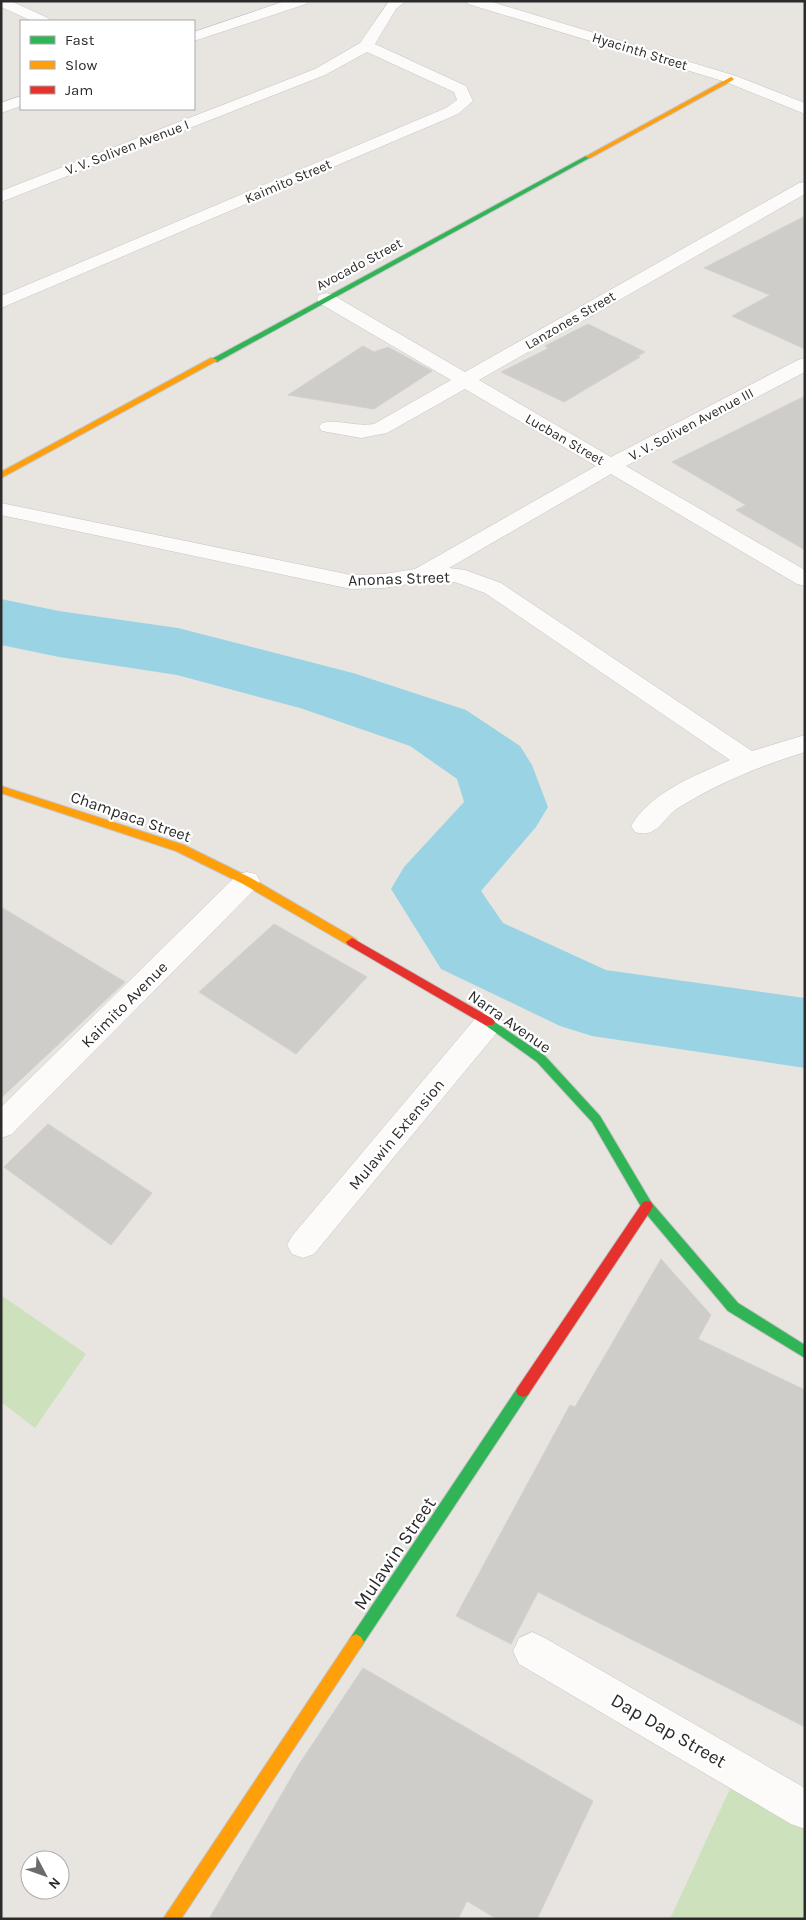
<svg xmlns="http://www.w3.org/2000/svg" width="806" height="1920" viewBox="0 0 806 1920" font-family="Karla,sans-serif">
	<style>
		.green { fill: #cce1bc }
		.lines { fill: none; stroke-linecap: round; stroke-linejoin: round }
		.river { fill: #9ad4e4; fill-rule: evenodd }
		.building { fill: #cfcdca; stroke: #d3d1cd }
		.street-casing { stroke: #c4c4c3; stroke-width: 1 }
		.fast-casing { stroke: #c4c4c3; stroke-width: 2 }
		.slow-casing { stroke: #c4c4c3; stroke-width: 2 }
		.jam-casing { stroke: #c4c4c3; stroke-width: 2 }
		.street { fill: #fcfbfa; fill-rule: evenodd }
		.fast { fill: #30b455; fill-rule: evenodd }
		.slow { fill: #ff9f0a; fill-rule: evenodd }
		.jam { fill: #e5322d; fill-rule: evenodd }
		.labels { text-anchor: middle; stroke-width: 4.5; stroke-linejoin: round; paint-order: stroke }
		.far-street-label { font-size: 14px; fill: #2b2b2b; stroke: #fff }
		.street-label { font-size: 16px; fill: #2b2b2b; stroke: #fff }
		.near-street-label { font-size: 19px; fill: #2b2b2b; stroke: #fff }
	</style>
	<rect width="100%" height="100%" fill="#e8e5e1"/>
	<path class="green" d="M1 1295 86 1354 35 1428 1 1402Z
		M734 1780 805 1823V1919H670Z"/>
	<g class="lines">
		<path class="river" d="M1 599 59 611 178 628 353 673 466 710 520 746 532 765 548 807 536 827 481 891 503 923 606 970 805 998V1068L592 1036 560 1026 441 969 391 889 404 867 464 802 457 779 410 746 300 708 177 675 59 657 1 645Z"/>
	</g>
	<path class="building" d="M805 216V349L732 316 770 295 704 268Z
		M588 324 645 352 637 356 640 357 564 402 501 372 549 348 545 346Z
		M363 346 374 352 388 347 432 371 374 409 288 395Z
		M805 396V550L736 510 746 505 672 462Z
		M1 907 125 982 1 1098Z
		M274 924 367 977 296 1054 199 992Z
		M48 1124 152 1193 111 1245 4 1167Z
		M661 1259 711 1315 698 1339 805 1390V1727L538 1592 511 1644 456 1616 570 1405 575 1407Z
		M363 1668 593 1801 537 1919H497L467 1901 458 1919H209L298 1766Z"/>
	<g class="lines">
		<g class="street-casing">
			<path id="street" d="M1 1H11L48 18 50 21H32L1 7Z
				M285 1H308L306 4 194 41V32Z
				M389 1H406L396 9 375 44 466 86 473 101 458 114 1 308V296L446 108 457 100 454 92 367 52 325 75 1 202V191L315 69 360 43Z
				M466 1H489L736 76 805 103V114L726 82 468 4Z
				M21 96V106L1 113V103Z
				M805 182V194L479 380 611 457 798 360 805 358V372L626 466 805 570V586L797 584 611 474 449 568 465 570 501 583 752 751 805 735V752C760 766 718 783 678 808 662 819 657 839 635 832L631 826C652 791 695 776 730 760L485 593 455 582H422L384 588 351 589 1 515V503L351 575 384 574 415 569 596 466 465 389 387 433 361 438 322 431 319 427 322 423C338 419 356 427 374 424L451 380 319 303 317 299 319 295 326 293 333 295 465 372 799 183Z
				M247 872 256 874 260 881 256 888 12 1134 1 1138V1107L238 874Z
				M489 1011 499 1014 503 1022 499 1030 314 1254 303 1258 292 1254 287 1245 292 1236 479 1014Z
				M532 1632 545 1638 805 1788V1829L791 1824 519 1664 513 1651 519 1638Z"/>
		</g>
		<g class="fast-casing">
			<path id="fast" d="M586 156 591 157 217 362 210 360Z
				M489 1018 545 1056 600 1116 651 1202 738 1303 805 1345V1358L728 1311 643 1210 592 1122 537 1062 485 1025 483 1022 485 1019Z
				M523 1385 528 1387 530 1391 528 1395 361 1647 356 1650 351 1647 348 1642 351 1637 518 1387Z"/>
		</g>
		<g class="slow-casing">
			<path id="slow" d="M731 77 734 79 733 80 590 158 585 157Z
				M211 358 218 360 1 478V472Z
				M1 786 184 845 251 878 356 939 358 942 356 945H348L243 884 176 851 1 793Z
				M356 1634 361 1637 364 1642 361 1647 181 1919H163L351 1637Z"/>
		</g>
		<g class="jam-casing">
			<path id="jam" d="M352 938 493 1019 495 1022 493 1025H485L348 945 346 942Z
				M647 1201 651 1202 653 1206 651 1210 528 1395 523 1397 518 1395 516 1391 518 1387 643 1202Z"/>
		</g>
		<use href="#street" class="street"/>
		<use href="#fast" class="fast"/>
		<use href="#slow" class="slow"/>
		<use href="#jam" class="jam"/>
	</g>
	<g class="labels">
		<g class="far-street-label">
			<text transform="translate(640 51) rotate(17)" y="5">Hyacinth Street</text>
			<text transform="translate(127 147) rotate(-21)" y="5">V. V. Soliven Avenue I</text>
			<text transform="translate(288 181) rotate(-23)" y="5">Kaimito Street</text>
			<text transform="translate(359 264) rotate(-28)" y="5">Avocado Street</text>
			<text transform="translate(570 320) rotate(-30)" y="5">Lanzones Street</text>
			<text transform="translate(691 424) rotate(-28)" y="5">V. V. Soliven Avenue III</text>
			<text transform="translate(565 439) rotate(30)" y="5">Lucban Street</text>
		</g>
		<g class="street-label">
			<text transform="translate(399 578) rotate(-2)" y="6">Anonas Street</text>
			<text transform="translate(131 816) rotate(19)" y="6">Champaca Street</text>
			<text transform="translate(124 1004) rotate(-45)" y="6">Kaimito Avenue</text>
			<text transform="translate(510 1021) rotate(35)" y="6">Narra Avenue</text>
			<text transform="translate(396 1134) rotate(-50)" y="6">Mulawin Extension</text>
		</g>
		<g class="near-street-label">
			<text transform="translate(394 1553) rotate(-56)" y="7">Mulawin Street</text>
			<text transform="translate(669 1730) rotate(30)" y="7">Dap Dap Street</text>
		</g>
	</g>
	<rect width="806" height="1920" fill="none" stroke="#2b2b2b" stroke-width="5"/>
	<rect x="20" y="20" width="175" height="90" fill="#ffffff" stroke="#aaaaaa"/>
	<rect x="30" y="36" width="25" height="8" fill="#30b455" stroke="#aaaaaa"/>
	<text x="65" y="45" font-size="15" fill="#2b2b2b">Fast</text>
	<rect x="30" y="61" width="25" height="8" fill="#ff9f0a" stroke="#aaaaaa"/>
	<text x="65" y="70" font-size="15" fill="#2b2b2b">Slow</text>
	<rect x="30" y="86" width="25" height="8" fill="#e5322d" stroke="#aaaaaa"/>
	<text x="65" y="95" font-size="15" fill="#2b2b2b">Jam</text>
	<g transform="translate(45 1875) rotate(131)"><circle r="24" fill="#ffffff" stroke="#aaaaaa"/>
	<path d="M0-4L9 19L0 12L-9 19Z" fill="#6d6c6b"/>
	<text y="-8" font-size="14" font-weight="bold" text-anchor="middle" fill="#2b2b2b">N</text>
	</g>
</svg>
